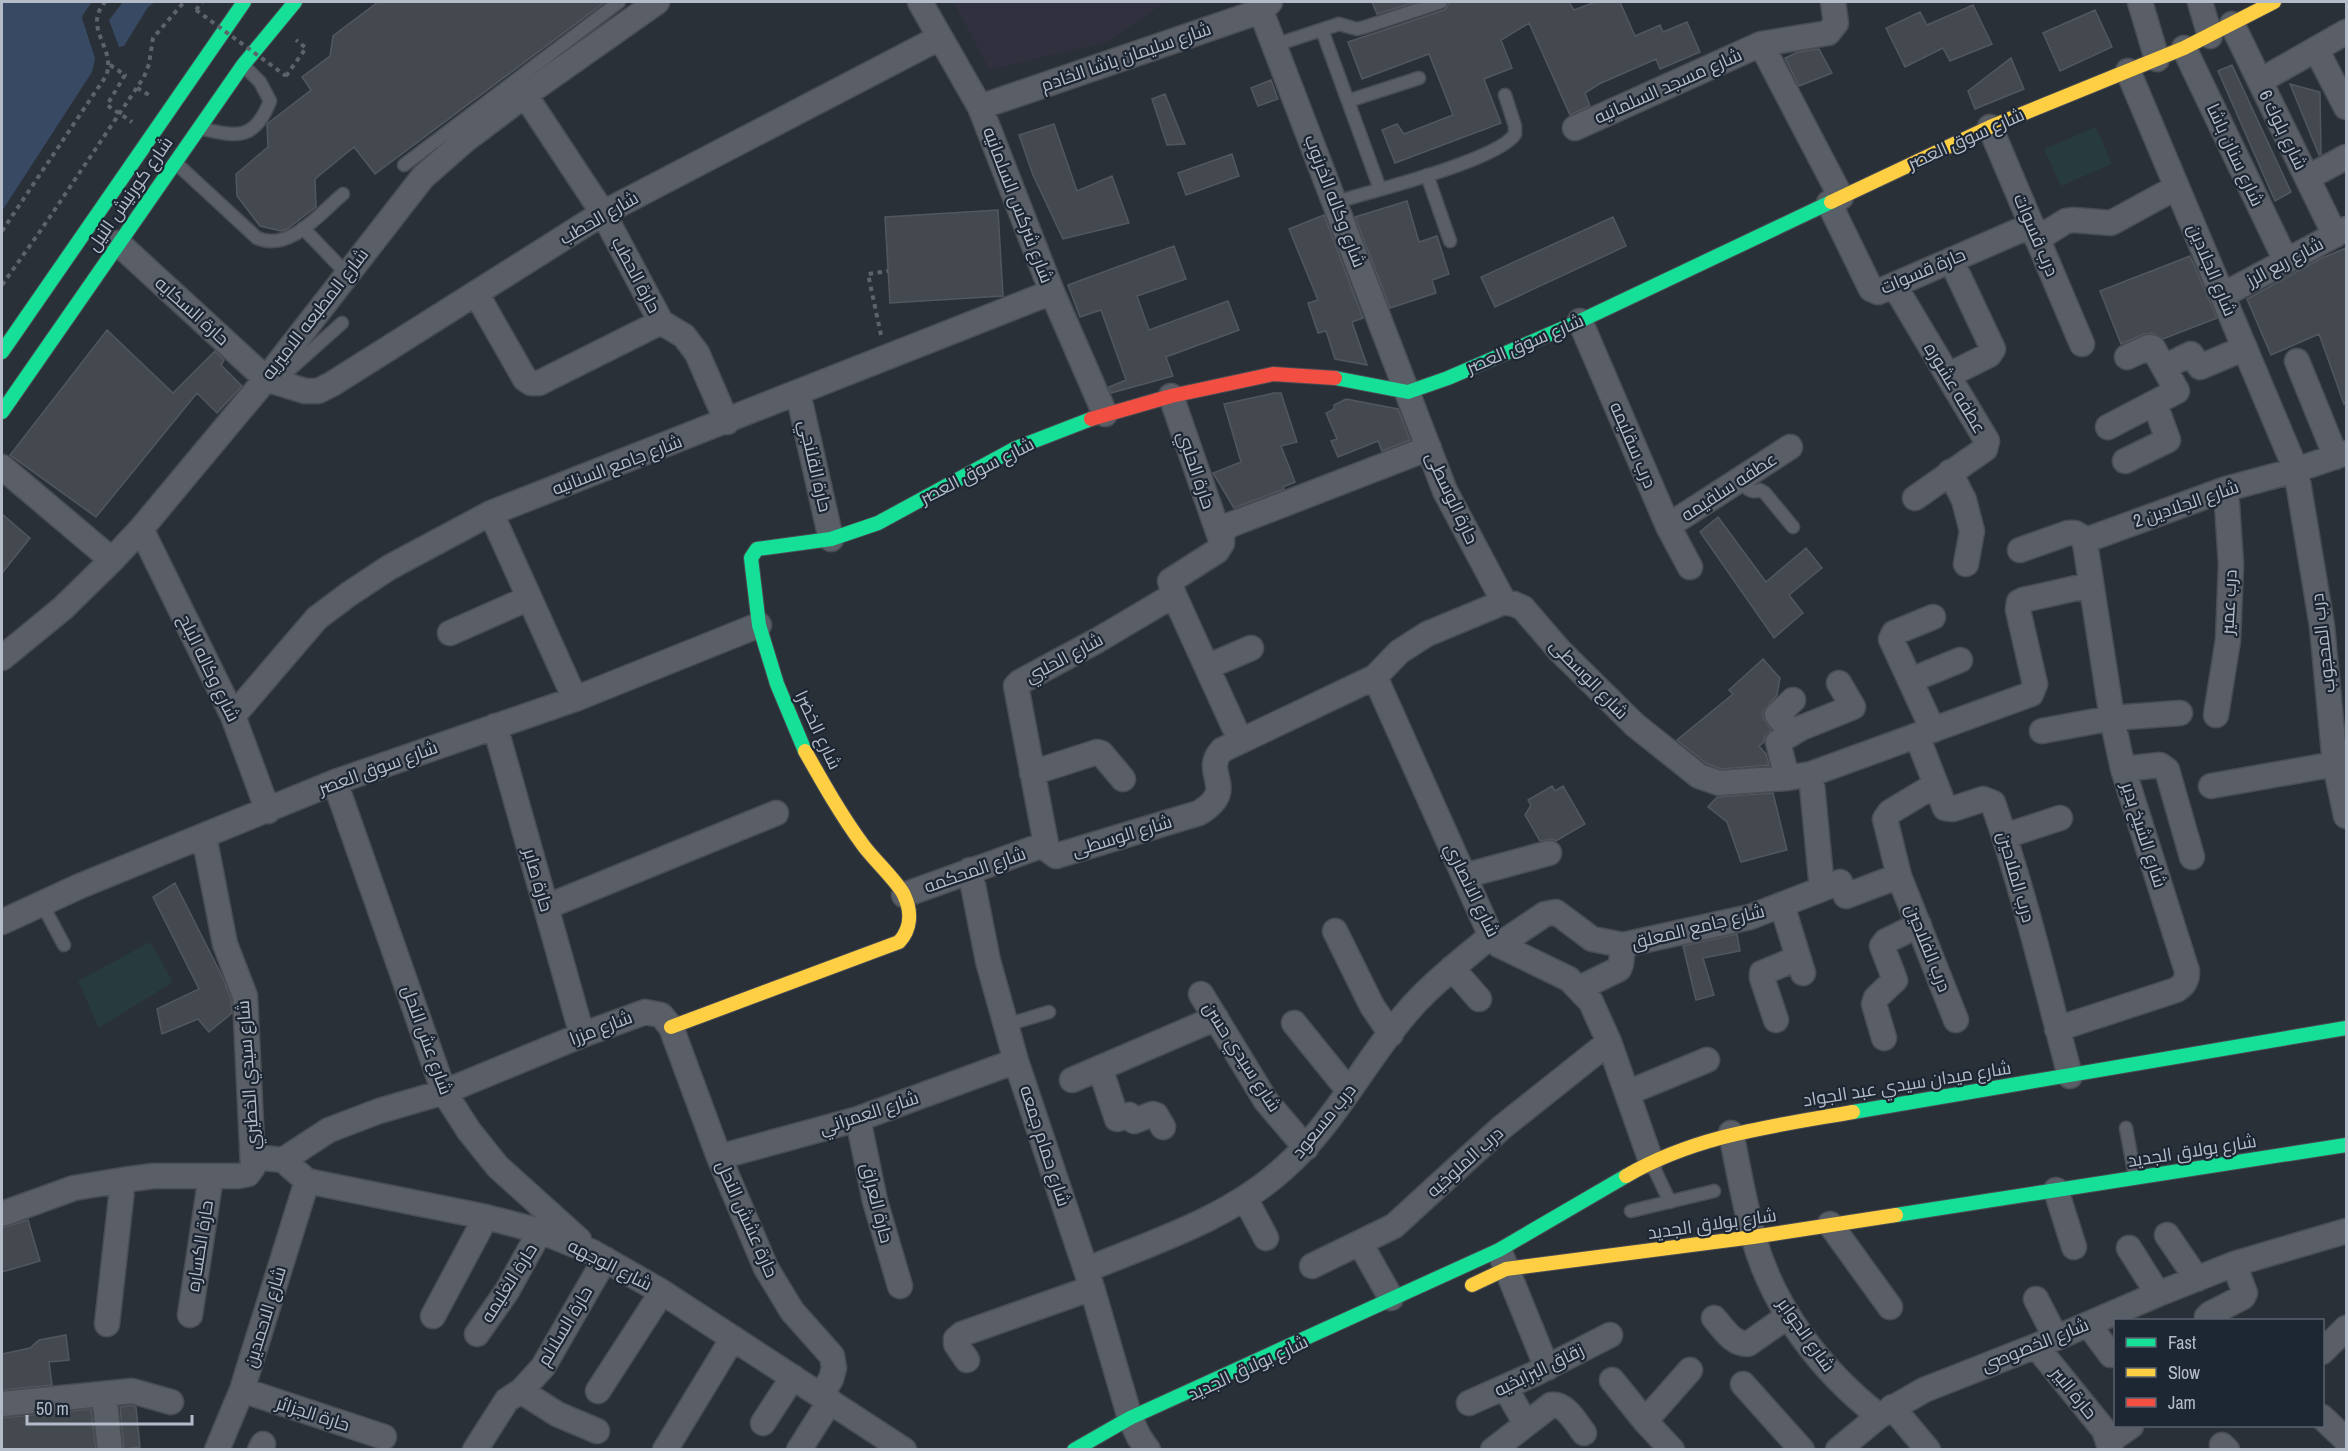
<svg xmlns="http://www.w3.org/2000/svg" width="2348" height="1451" viewBox="0 0 2348 1451" font-family="'Archivo Narrow',Cairo,sans-serif">
	<style>
		.medical { fill: #31303e }
		.green { fill: #273a3e }
		.water { fill: #384963 }
		.building { fill: #444950; stroke: #52575f; stroke-width: 1.5 }
		.lines { fill: none; stroke-linecap: round; stroke-linejoin: round }
		.lane-casing { stroke: #484c53; stroke-width: 15 }
		.street-casing { stroke: #484c53; stroke-width: 27 }
		.fast-casing { stroke: #484c53; stroke-width: 16 }
		.slow-casing { stroke: #484c53; stroke-width: 16 }
		.jam-casing { stroke: #484c53; stroke-width: 16 }
		.path { stroke: #5d636a; stroke-width: 4; stroke-dasharray: 4.5 4.5; stroke-linecap: butt }
		.lane { stroke: #5a5e66; stroke-width: 12 }
		.street { stroke: #5a5e66; stroke-width: 24 }
		.fast { stroke: #16e098; stroke-width: 14 }
		.slow { stroke: #ffcf43; stroke-width: 14 }
		.jam { stroke: #f24e42; stroke-width: 14 }
		.path-bridge { stroke: #5d636a; stroke-width: 4; stroke-dasharray: 4.5 4.5; stroke-linecap: butt }
		.labels { text-anchor: middle; stroke-width: 4.5; stroke-linejoin: round; paint-order: stroke }
		.street-label { font-size: 18px; fill: #b4bcc9; stroke: #1d2633 }
	</style>
	<rect width="100%" height="100%" fill="#2a3038"/>
	<path class="medical" d="M953 2H952H1166L1107 42 990 70Z"/>
	<path class="green" d="M2096 127 2112 164 2061 186 2044 149Z
		M150 942 173 982 99 1028 78 981Z"/>
	<path class="water" d="M2 2H92L84 13 82 18 95 58 92 72 2 211Z
		M123 2H155L148 7 124 46 119 47 109 20Z"/>
	<path class="building" d="M378 2H605L375 174 354 147 315 179 316 207 287 229 281 231 260 226 237 196 236 174 268 147 267 124 311 90 302 77 330 56 333 36Z
		M1372 2H1416L1377 14Z
		M1449 2H1569L1574 10 1595 2H1620L1635 36 1660 25 1663 32 1687 22 1700 52 1660 69 1656 59 1599 84 1585 93 1590 106 1570 115 1529 23 1501 40 1512 68 1484 79 1501 123 1395 163 1382 130 1397 124 1404 134 1453 115 1429 54 1362 79 1348 42 1444 10 1447 7Z
		M1973 5 1992 44 1950 61 1943 48 1905 67 1886 28 1920 12 1927 25Z
		M2095 10 2112 47 2060 71 2043 33Z
		M1819 49 1832 73 1799 86 1785 58 1798 52Z
		M2011 58 2024 89 1975 109 1968 91Z
		M2232 65 2291 192 2275 201 2218 71Z
		M1271 80 1278 99 1258 106 1251 88Z
		M2290 84 2320 92 2321 154 2319 155Z
		M1165 94 1185 144 1167 145 1152 99Z
		M1054 124 1077 191 1112 176 1129 223 1063 239 1033 175 1019 135Z
		M1232 154 1239 176 1186 195 1178 173Z
		M1407 201 1419 242 1437 236 1449 274 1432 280 1436 293 1390 308 1355 217Z
		M998 210 1003 296 890 303 885 217Z
		M1324 215 1363 318 1352 322 1367 365 1335 359 1326 331 1318 333 1308 303 1318 300 1289 229Z
		M1613 217 1626 246 1495 307 1481 277Z
		M1174 246 1186 279 1137 296 1149 330 1228 301 1239 330 1166 357 1173 376 1111 393 1109 387 1126 380 1101 310 1080 317 1068 285Z
		M2346 248V403L2344 404 2319 334 2271 355 2247 299 2320 259Z
		M2190 256 2217 318 2163 339 2152 333 2144 334 2121 344 2100 291Z
		M107 330 173 393 215 351 224 360 221 365 242 386 217 413 197 393 96 517 10 455Z
		M1274 393H1281L1297 442 1281 446 1295 482 1283 487 1284 489 1234 508 1213 473 1241 462 1224 404Z
		M1346 399 1398 409 1410 440 1382 451 1378 441 1338 457 1331 441 1337 439 1326 413 1334 409V405Z
		M2 514 30 538 2 573Z
		M1718 517 1766 582 1806 548 1822 568 1789 595 1803 613 1774 638 1700 532Z
		M1763 659 1780 678 1777 695 1763 711V718L1771 730 1765 736 1764 742 1759 746 1766 754 1769 765 1721 769 1706 763 1677 740 1733 694 1729 690Z
		M1552 786 1555 791 1563 786 1585 824 1556 841 1552 839 1540 841 1525 815 1531 805 1528 800Z
		M1773 793 1787 850 1741 862 1727 822 1708 807 1717 797Z
		M175 883 223 978 231 999 232 1013 209 1032 198 1019 162 1034 157 1009 199 989 153 897Z
		M1737 934 1740 951 1703 958 1714 995 1696 1000 1683 946Z
		M28 1220 40 1261 2 1272V1228Z
		M66 1335 69 1360 49 1362 52 1385 2 1390V1354L30 1348 39 1340Z
		M131 1405 136 1407 140 1447 124 1449 120 1407Z
		M91 1409 96 1449H2V1418Z"/>
	<g class="lines">
		<g class="lane-casing">
			<path id="lane" d="M1322 30 1380 189
				M1275 45 1339 24 1357 29 1365 27 1441 2
				M1348 101 1419 78
				M203 129C238 137 255 140 270 101L260 82 244 66
				M177 164 257 238C290 252 319 214 343 194
				M404 165 619 2
				M1427 175 1450 241
				M1335 202C1370 192 1499 160 1515 134V126L1505 95
				M303 228 347 274
				M276 382 342 323
				M1741 479C1746 487 1749 494 1760 490L1765 493 1793 527
				M42 904 64 945
				M1006 1025 1049 1012
				M2126 1128 2135 1177
				M1651 1162 1670 1202
				M1631 1211 1714 1191"/>
		</g>
		<g class="street-casing">
			<path id="street" d="M920 2 980 107 1052 292 1105 414
				M2140 2 2157 59
				M2200 2 2210 36
				M1261 11 1445 491 1504 602
				M2232 24 2335 235
				M1761 44 1841 197
				M2184 48 2286 261
				M2316 49 2346 107
				M2128 71 2296 470 2322 626 2335 764 2346 816
				M2260 81 2346 32
				M525 95 603 213 661 322 684 336 697 353 727 422
				M980 107 1261 11 1270 2
				M1990 127 2082 344
				M1575 128 1761 44 1828 33 1836 23 1833 2
				M2307 178 2346 157
				M1829 203 1871 289 1878 292 2032 225
				M2037 239 2066 221 2074 220 2111 223 2177 187
				M118 243 266 379 305 391H318L332 384 603 213 939 38
				M1894 285 1987 441 1985 449 1915 498
				M476 293 525 379 531 383H539L661 322
				M2223 295 2346 229
				M1580 321 1668 526 1690 567
				M2297 361 2336 457
				M2164 367 2191 354 2200 367 2245 348
				M1949 375 1989 355 1993 349 1951 260
				M798 393 831 539
				M1171 396 1222 543
				M2108 427 2177 391 2153 348 2149 347 2127 357
				M2125 461 2168 440 2155 404
				M2 467 112 560
				M1950 472 1964 500 1972 531 1966 564
				M491 513 575 699
				M1668 526 1790 447
				M141 529 233 716 268 811
				M2020 550 2068 533H2075L2087 540
				M1174 595 1098 640 1020 682 1016 686 1047 849 1056 856 1199 813C1240 788 1200 774 1222 750L1375 677 1399 652 1427 634 1504 602 1514 604 1523 608 1560 651 1635 725 1699 776 1719 783 1787 778 1811 774 2031 694 2035 684 2018 610 2019 602 2023 600 2090 585
				M1933 617 1894 633 1891 639 1933 730
				M450 633 529 598
				M2 658 63 608 112 560 141 529 266 379 423 177 464 141 525 95 657 2
				M1207 667 1251 648
				M1375 677 1491 936 1499 945 1569 979 1591 1002 1609 1042 1651 1161
				M1911 680 1960 660
				M2216 715 2228 640 2231 564 2226 489
				M233 716 317 618 349 594 390 567 491 513 1052 292
				M495 726 582 1035
				M2042 731 2112 718 2180 713
				M1792 733 1777 715 1793 700
				M1917 736 1945 808 1953 809 1983 799 1993 803C2024 892 2046 985 2070 1076
				M1240 740 1174 595 1170 581 1217 551 1222 543V532L1230 525 1429 448
				M2123 769 2160 765 2167 770 2192 857
				M1032 773 1097 752 1101 753 1123 779
				M1811 774 1822 889
				M1787 778 1778 742 1801 728 1853 707 1839 683
				M335 782 444 1092 469 1131 498 1167 579 1240
				M1935 785 1890 812 1885 819 1899 876 1956 1020
				M2211 786 2335 764
				M2005 836 2060 818
				M970 870 988 961 1016 1061 1092 1288 1130 1418 1139 1437 1148 1450
				M1464 876 1549 853
				M904 895 1046 844
				M1782 905 1803 973
				M546 907 776 813
				M2 922 80 886 335 782 575 699 759 625
				M1335 931 1372 1006 1391 1034
				M1499 945 1545 914 1556 912 1592 939 1623 945 1750 917 1840 882 1846 896 1899 876
				M1452 968 1479 999
				M1580 988 1619 969 1621 964 1623 945
				M1201 994 1266 1101 1306 1148
				M1776 1020 1762 978V973L1798 958
				M1294 1023 1349 1091
				M2057 1029 2176 990C2184 985 2187 981 2187 971L2123 769 2112 718 2085 543 2092 538 2226 489 2296 470 2346 453
				M1884 1038 1874 1004 1876 998 1895 980 1882 946 1886 941 1919 925
				M1100 1068 1117 1119 1129 1115 1134 1121 1153 1114 1156 1115 1163 1127
				M1072 1080 1216 1018
				M1627 1093 1707 1060
				M858 1119 875 1201 900 1286
				M1731 1133C1738 1167 1744 1202 1753 1235 1772 1307 1821 1371 1879 1416
				M254 1157 283 1160 329 1130 379 1111 444 1092 582 1035 645 1012 661 1015 671 1027 719 1157 766 1268 792 1311 832 1356 834 1368 831 1379 821 1395
				M719 1157 858 1119 1016 1061
				M283 1160 307 1181 486 1217 540 1231 592 1252 662 1292 904 1450
				M2056 1190 2074 1247
				M1245 1198 1266 1238
				M2 1214 74 1188 123 1180 153 1176H238L248 1174 253 1167 245 996 225 944 204 836
				M1830 1224 1890 1307
				M2167 1235 2197 1279
				M1360 1243 1391 1298
				M2129 1248 2158 1294
				M1501 1255 1547 1368
				M1312 1266 1394 1226 1501 1128 1609 1042
				M1086 1270C1153 1242 1228 1219 1283 1169 1338 1121 1369 1051 1419 999 1441 976 1467 956 1491 936
				M2036 1299 2056 1338
				M190 1315 211 1176
				M433 1316 486 1217
				M1714 1318C1724 1329 1732 1344 1748 1344L1788 1316
				M2208 1320 2207 1317 2210 1314 2243 1297 2245 1293 2234 1264
				M107 1324 123 1180
				M2088 1324 2111 1355
				M477 1334 507 1291 540 1231
				M2036 1346 2104 1430 2111 1450
				M2322 1352 2346 1328
				M967 1360 956 1344V1339L962 1334 1092 1288
				M1612 1380 1645 1421 1672 1450
				M1743 1384 1802 1450
				M1505 1387 1526 1424
				M242 1390 384 1437
				M521 1391 557 1414 597 1431
				M598 1391 662 1292
				M104 1395 110 1450
				M1469 1403 1534 1374 1610 1335
				M2 1404 132 1391 171 1402
				M1892 1407 1928 1450
				M2322 1417 2346 1440
				M1645 1421 1690 1370
				M763 1423 793 1377
				M2108 1442 2131 1426
				M2222 1445 2227 1450
				M217 1450 242 1390 307 1181
				M260 1450 263 1444
				M475 1450 507 1400 521 1391 543 1367 605 1259
				M665 1450 733 1338
				M799 1450 830 1401
				M1493 1450 1551 1405C1566 1403 1576 1423 1584 1433
				M1838 1450 1879 1416 1924 1390 2056 1338 2158 1294 2234 1264 2346 1231"/>
		</g>
		<g class="fast-casing">
			<path id="fast" d="M2 352 244 2
				M1335 378 1408 392 1448 378 1580 321 1831 202
				M2 412 243 65 295 2
				M805 751 777 684 759 625 751 558 757 549 831 539 878 523 1016 448 1091 419
				M1853 1112 2346 1028
				M1896 1215 2346 1145
				M1074 1450 1130 1418 1499 1250 1626 1176"/>
		</g>
		<g class="slow-casing">
			<path id="slow" d="M1831 202 1990 127 2184 48 2274 2
				M671 1027 899 942C911 929 912 912 904 895 898 882 873 859 863 845 841 815 823 783 805 751
				M1626 1176C1696 1135 1774 1126 1853 1112
				M1472 1285 1506 1269 1753 1237 1896 1215"/>
		</g>
		<g class="jam-casing">
			<path id="jam" d="M1091 419 1171 396 1273 374 1335 378"/>
		</g>
		<path class="path" d="M196 10 202 2
			M110 65 125 75 107 105 132 122
			M286 76 306 48 296 40
			M137 88 149 95
			M2 231 106 76C117 48 82 29 105 2
			M2 285 41 230 144 77 149 64 153 38 184 2
			M881 335 868 274 888 271"/>
		<use href="#lane" class="lane"/>
		<use href="#street" class="street"/>
		<use href="#fast" class="fast"/>
		<use href="#slow" class="slow"/>
		<use href="#jam" class="jam"/>
		<path class="path-bridge" d="M196 10 286 76"/>
	</g>
	<g class="labels">
		<g class="street-label">
			<text transform="translate(1126 57) rotate(-19)" y="6">شارع سليمان باشا الخادم</text>
			<text transform="translate(1668 86) rotate(-24)" y="6">شارع مسجد السلمانيه</text>
			<text transform="translate(2283 130) rotate(64)" y="6">شارع بلوك 6</text>
			<text transform="translate(1966 139) rotate(-24)" y="6">شارع سوق العصر</text>
			<text transform="translate(2235 155) rotate(65)" y="6">شارع سنان باشا</text>
			<text transform="translate(130 194) rotate(-55)" y="6">شارع كورنيش النيل</text>
			<text transform="translate(1335 201) rotate(69)" y="6">شارع وكاله الخرنوب</text>
			<text transform="translate(1018 205) rotate(69)" y="6">شارع شركس السلمانيه</text>
			<text transform="translate(599 218) rotate(-30)" y="6">شارع الحطب</text>
			<text transform="translate(2036 235) rotate(67)" y="6">درب قسوات</text>
			<text transform="translate(2285 262) rotate(-28)" y="6">شارع ربع الرز</text>
			<text transform="translate(2212 270) rotate(67)" y="6">شارع الجلادين</text>
			<text transform="translate(1923 271) rotate(-23)" y="6">حارة قسوات</text>
			<text transform="translate(636 275) rotate(62)" y="6">حارة الحطب</text>
			<text transform="translate(192 311) rotate(42)" y="6">حارة السكايه</text>
			<text transform="translate(315 314) rotate(-52)" y="6">شارع المطبعه الاميريه</text>
			<text transform="translate(1525 344) rotate(-23)" y="6">شارع سوق العصر</text>
			<text transform="translate(1955 388) rotate(59)" y="6">عطفه عشوره</text>
			<text transform="translate(1633 445) rotate(67)" y="6">درب سقليمه</text>
			<text transform="translate(617 465) rotate(-21)" y="6">شارع جامع السنانيه</text>
			<text transform="translate(815 466) rotate(77)" y="6">حارة القلنجي</text>
			<text transform="translate(1196 470) rotate(71)" y="6">حارة الحلبي</text>
			<text transform="translate(977 471) rotate(-27)" y="6">شارع سوق العصر</text>
			<text transform="translate(1729 487) rotate(-33)" y="6">عطفه سلقيمه</text>
			<text transform="translate(1452 498) rotate(65)" y="6">حارة الوسطى</text>
			<text transform="translate(2186 504) rotate(-19)" y="6">شارع الجلادين 2</text>
			<text transform="translate(2229 602) rotate(-87)" y="6">درب عمير</text>
			<text transform="translate(2323 643) rotate(-97)" y="6">درب المحجوب</text>
			<text transform="translate(1064 658) rotate(-28)" y="6">شارع الحلبي</text>
			<text transform="translate(209 668) rotate(64)" y="6">شارع وكاله البلح</text>
			<text transform="translate(1589 679) rotate(46)" y="6">شارع الوسطى</text>
			<text transform="translate(818 730) rotate(65)" y="6">شارع الخضرا</text>
			<text transform="translate(378 768) rotate(-20)" y="6">شارع سوق العصر</text>
			<text transform="translate(2144 835) rotate(72)" y="6">شارع الشيخ بدير</text>
			<text transform="translate(1122 836) rotate(-17)" y="6">شارع الوسطى</text>
			<text transform="translate(975 870) rotate(-19)" y="6">شارع المحكمه</text>
			<text transform="translate(2016 877) rotate(74)" y="6">درب الملاحين</text>
			<text transform="translate(538 880) rotate(74)" y="6">حارة صابر</text>
			<text transform="translate(1472 890) rotate(64)" y="6">شارع الانصاري</text>
			<text transform="translate(1698 927) rotate(-14)" y="6">شارع جامع المعلق</text>
			<text transform="translate(1928 948) rotate(68)" y="6">درب الفلاحين</text>
			<text transform="translate(601 1028) rotate(-21)" y="6">شارع مزرا</text>
			<text transform="translate(427 1040) rotate(70)" y="6">شارع عش النحل</text>
			<text transform="translate(1242 1057) rotate(57)" y="6">شارع سيدي حسن</text>
			<text transform="translate(248 1075) rotate(-94)" y="6">شارع سيدي الخطيري</text>
			<text transform="translate(1907 1084) rotate(-9)" y="6">شارع ميدان سيدي عبد الجواد</text>
			<text transform="translate(869 1113) rotate(-18)" y="6">شارع العمراني</text>
			<text transform="translate(1324 1121) rotate(-51)" y="6">درب مسعود</text>
			<text transform="translate(1045 1146) rotate(72)" y="6">شارع حمام جمعه</text>
			<text transform="translate(2192 1151) rotate(-9)" y="6">شارع بولاق الجديد</text>
			<text transform="translate(1465 1162) rotate(-42)" y="6">درب الملوخيه</text>
			<text transform="translate(877 1203) rotate(76)" y="6">حارة العراق</text>
			<text transform="translate(747 1219) rotate(66)" y="6">حارة عشش النحل</text>
			<text transform="translate(1712 1224) rotate(-8)" y="6">شارع بولاق الجديد</text>
			<text transform="translate(200 1246) rotate(-81)" y="6">حارة الكساره</text>
			<text transform="translate(610 1265) rotate(27)" y="6">شارع الوجهه</text>
			<text transform="translate(509 1283) rotate(-58)" y="6">حارة الغليمه</text>
			<text transform="translate(265 1317) rotate(-73)" y="6">شارع الاحمدين</text>
			<text transform="translate(565 1326) rotate(-59)" y="6">حارة السلالم</text>
			<text transform="translate(1806 1335) rotate(55)" y="6">شارع الجوابر</text>
			<text transform="translate(2035 1345) rotate(-22)" y="6">شارع الخصوصى</text>
			<text transform="translate(1248 1368) rotate(-25)" y="6">شارع بولاق الجديد</text>
			<text transform="translate(1539 1370) rotate(-26)" y="6">زقاق البرابخيه</text>
			<text transform="translate(2074 1393) rotate(51)" y="6">حارة البير</text>
			<text transform="translate(313 1414) rotate(18)" y="6">حارة الجزائر</text>
		</g>
	</g>
	<rect width="2348" height="1451" fill="none" stroke="#b4bcc9" stroke-width="6"/>
	<rect x="2114" y="1319" width="210" height="108" fill="#1d2633" stroke="#59626f" stroke-width="1.5"/>
	<rect x="2126" y="1338" width="30" height="9" fill="#16e098" stroke="#59626f" stroke-width="1.5"/>
	<text x="2168" y="1349" font-size="18" fill="#b4bcc9">Fast</text>
	<rect x="2126" y="1368" width="30" height="9" fill="#ffcf43" stroke="#59626f" stroke-width="1.5"/>
	<text x="2168" y="1379" font-size="18" fill="#b4bcc9">Slow</text>
	<rect x="2126" y="1398" width="30" height="9" fill="#f24e42" stroke="#59626f" stroke-width="1.5"/>
	<text x="2168" y="1409" font-size="18" fill="#b4bcc9">Jam</text>
	<path d="M27 1415v9h165v-9" fill="none" stroke="#b4bcc9" stroke-width="3"/>
	<text x="36" y="1415" font-size="18" fill="#b4bcc9" stroke="#1d2633" stroke-width="4.5" paint-order="stroke">50 m</text>
</svg>
